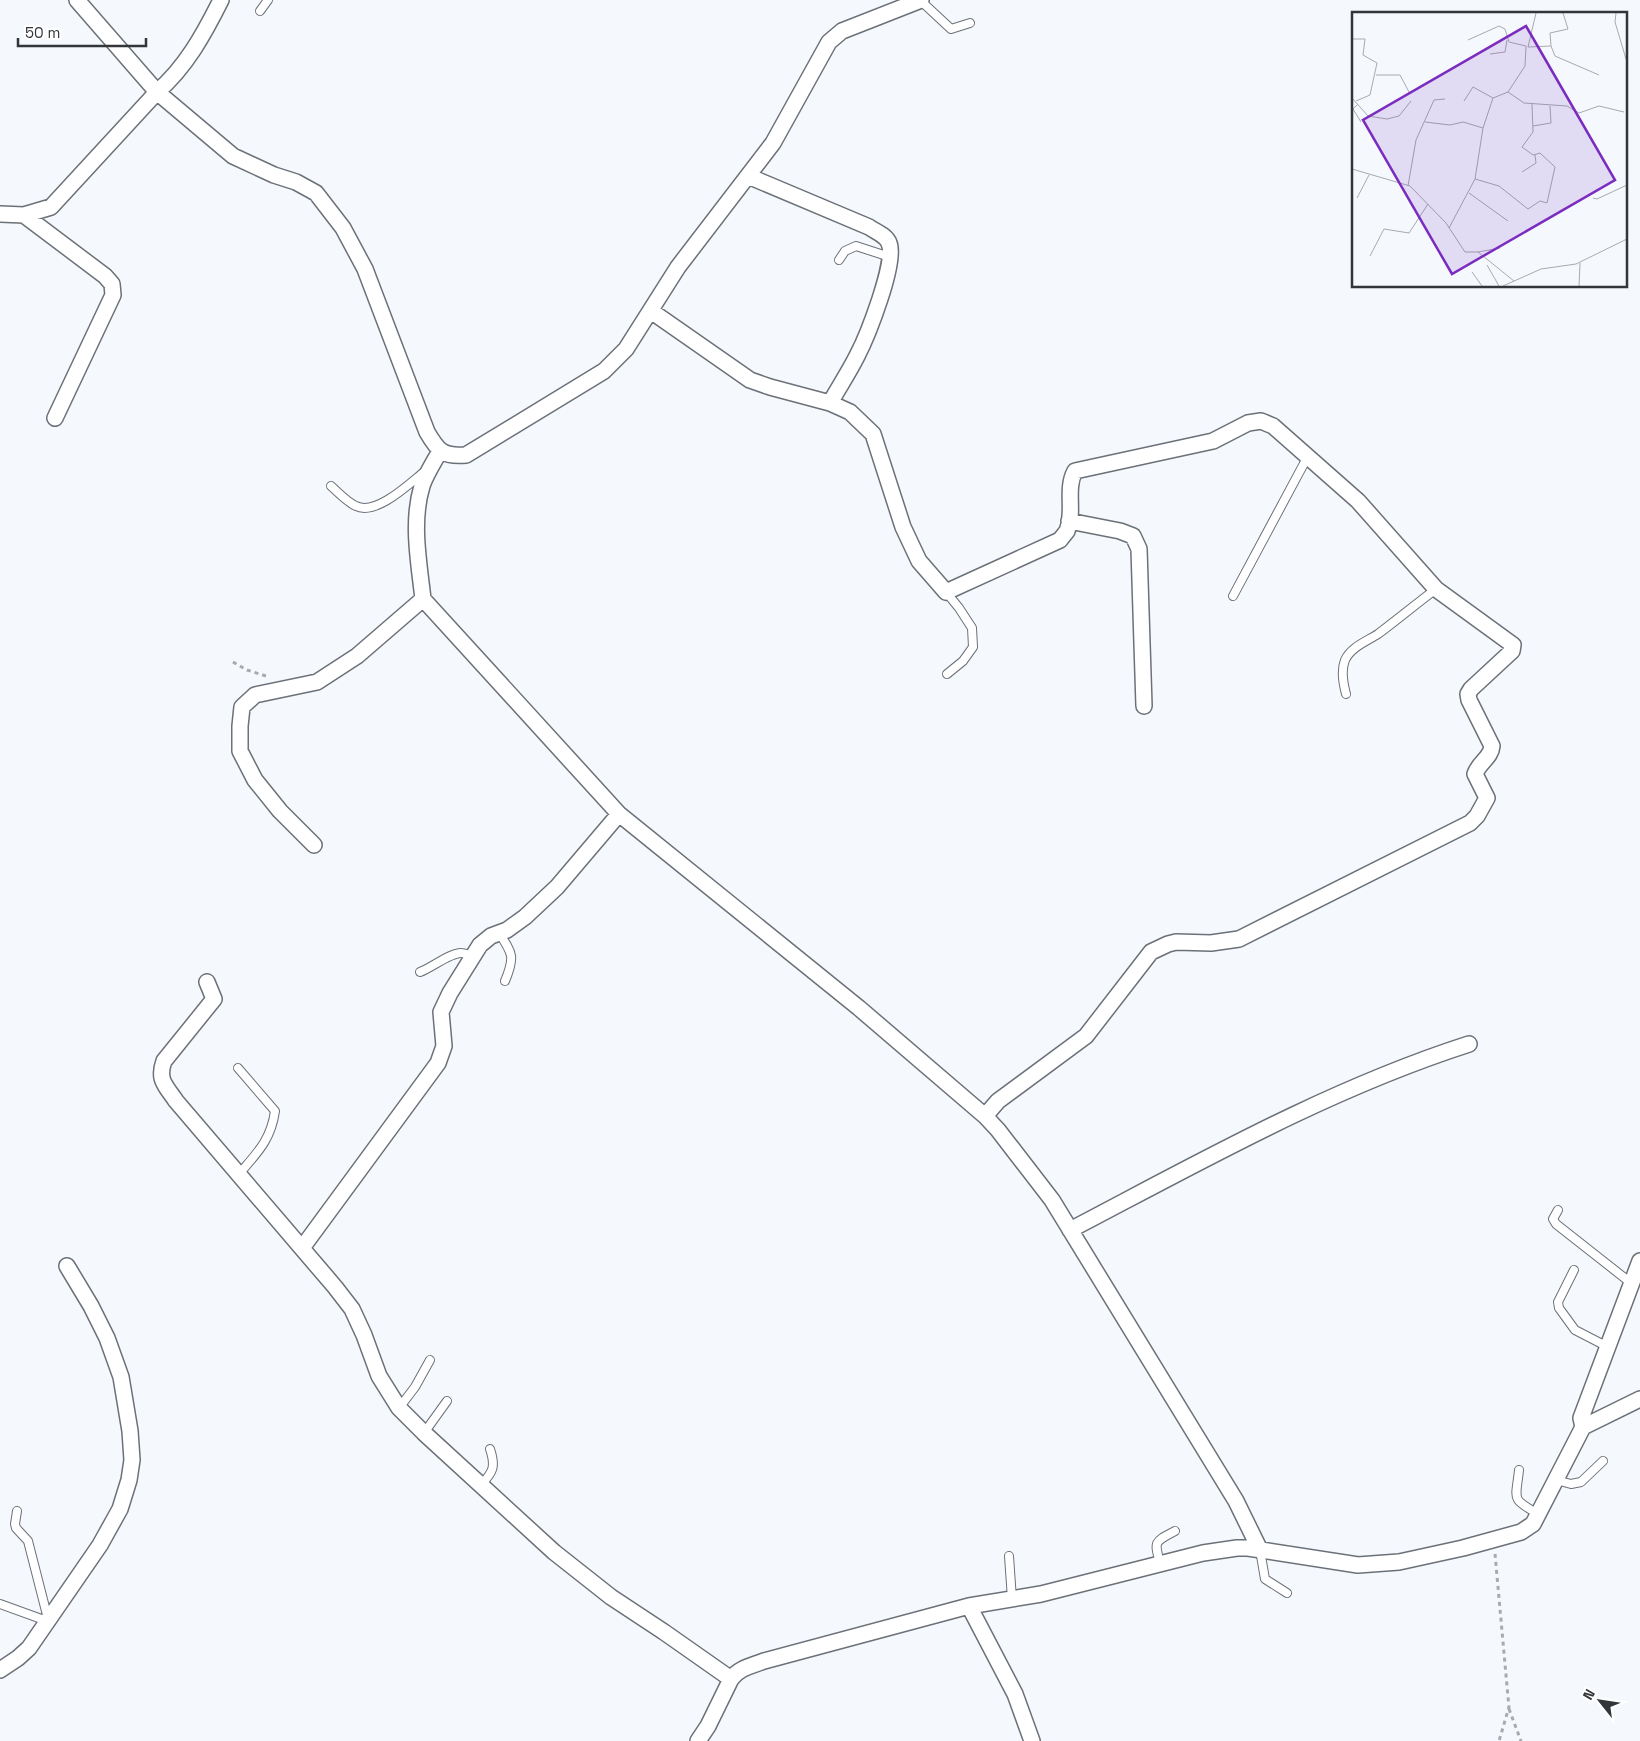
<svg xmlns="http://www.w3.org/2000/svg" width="1640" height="1741" viewBox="0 0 1640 1741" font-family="'Space Grotesk',sans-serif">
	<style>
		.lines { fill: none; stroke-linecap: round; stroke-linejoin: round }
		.service-casing { stroke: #6b7178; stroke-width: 10 }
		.minor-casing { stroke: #6b7178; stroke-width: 18 }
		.path { stroke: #a7aaaf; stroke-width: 3; stroke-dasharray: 4 4; stroke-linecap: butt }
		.service { stroke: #fff; stroke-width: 8 }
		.minor { stroke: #fff; stroke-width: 15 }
		.inset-road { fill: none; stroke: #a7abaf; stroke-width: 1 }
		.view { fill: #7b2cbf; fill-opacity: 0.15; stroke: #7b2cbf; stroke-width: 2.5 }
		.inset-edge { fill: none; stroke: #333639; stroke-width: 2.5 }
	</style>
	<rect width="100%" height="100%" fill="#f5f9fe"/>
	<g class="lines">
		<g class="service-casing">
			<path id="service" d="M921 1 951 29 970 23
				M260 11 268 0
				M839 260 845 251 856 246 890 257
				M331 486C339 493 347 502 356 506 376 516 409 484 424 472
				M946 592 959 608 972 628 973 647 963 661 947 674
				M1233 596 1308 456
				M1346 694C1343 683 1341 670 1345 660 1351 647 1367 641 1378 634 1398 619 1416 604 1436 589
				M499 933C513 954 515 957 505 981
				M420 972C431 968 450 953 461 953 464 953 469 955 473 956
				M238 1068 275 1111C271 1140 257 1153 239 1174
				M1558 1210 1553 1219 1556 1224 1631 1283
				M1574 1270 1558 1302 1559 1308 1575 1330 1608 1347
				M399 1408 415 1387 430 1360
				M424 1433 447 1401
				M1519 1470C1516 1500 1510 1498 1538 1514
				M1556 1480 1571 1484 1581 1482 1603 1461
				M481 1485C493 1472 496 1467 490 1449
				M17 1511 15 1524 16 1528 28 1541 48 1619
				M1260 1550 1265 1579 1287 1593
				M1009 1556 1012 1599
				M1160 1563C1154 1541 1154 1542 1175 1531
				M0 1604 47 1621"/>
		</g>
		<g class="minor-casing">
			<path id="minor" d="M77 0 157 92C186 67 204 34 221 0
				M748 176 869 227C876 232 886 235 889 243 897 262 867 337 857 356 849 372 839 387 830 403
				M0 214 24 215 51 207 157 92 233 156 274 175 296 182 316 193 343 228 365 269 427 432C438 451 443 457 466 455L604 371 626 349 678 267 773 143 829 42 842 31 921 0
				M24 215 105 276 112 284 113 295 55 418
				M651 311 750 380 770 387 830 403 850 412 873 434 903 527 919 561 946 592 1060 540C1062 537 1065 534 1067 531 1075 512 1065 489 1075 471L1213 441 1248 423 1261 421 1273 426 1358 501 1436 589 1513 645 1512 651 1471 689 1468 694 1469 700 1492 746C1491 758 1479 762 1475 774L1487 798 1477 816 1470 823 1239 939 1211 943 1176 942 1168 944 1151 952 1086 1036 998 1101 985 1116 998 1130 1052 1200 1236 1501 1260 1550
				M1069 521 1120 531 1133 536 1139 549 1144 706
				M423 599 619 814 859 1008 985 1116
				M314 845 280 811 255 780 240 751V726L242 707 255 695 317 682 357 656 423 599C419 563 411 522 422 486 426 474 434 462 440 451
				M207 982 214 999 164 1061C157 1080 166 1086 176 1101L335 1287 352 1309 364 1335 379 1376 399 1408 424 1433 554 1552 611 1597 664 1632 731 1679
				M1070 1230C1200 1162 1329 1089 1469 1044
				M302 1248 438 1063 444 1046 441 1012 450 993 480 945 491 936 507 930 525 917 557 887 619 814
				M1583 1427 1581 1418 1640 1261
				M969 1606 1015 1694 1032 1741
				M0 1670 18 1658 29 1648 69 1590 100 1545 120 1509 129 1480 132 1460 130 1431 121 1377 107 1338 91 1306 67 1266
				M698 1741 708 1726 731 1679C739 1668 751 1666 764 1661L969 1606 1041 1594 1203 1553 1237 1548H1248L1358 1565 1399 1562 1463 1548 1521 1532 1533 1524 1583 1427 1640 1399"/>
		</g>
		<path class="path" d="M233 662 247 670 266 676
			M1495 1554 1508 1697 1509 1707 1499 1741
			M1509 1709 1521 1741"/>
		<use href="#service" class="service"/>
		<use href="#minor" class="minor"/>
	</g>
	<g transform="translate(1352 12)">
		<rect width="275" height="275" fill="#f5f9fe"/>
		<path class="inset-road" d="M184 1 176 35 199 34 198 21 216 17 211 1M264 1 263 10 274 47M0 27H13L11 43 25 51 18 83 4 89M116 28 147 14 153 17 157 30 174 34 173 54 156 80 172 91 215 94 227 101 247 94 272 100M199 34 203 44 247 63M138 42 153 40 155 28M24 63H48L57 80M0 86 16 104 35 107 47 104 59 89M112 89 121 75 141 86 156 80M6 92 1 97 9 110M73 110 98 113 111 110 131 116M181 114 199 111 198 94M0 157 58 174 94 211 113 240H126L162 269M170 160 184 151 183 143M123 167 131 116 141 86M56 174 64 128 82 88 93 87M117 181 156 209M5 186 17 163M241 186 245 187 275 173M97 216 123 167 147 174 176 197 188 189 195 191 203 155 188 141 181 143 170 135 181 120 180 92M126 240 148 236M18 244 32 217 57 221 76 192M135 253 147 274M120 260 130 274M151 274 189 257 224 252 275 227M227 274 228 251"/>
		<path class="view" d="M174 14 263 168 100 262 11 108Z"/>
		<rect width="275" height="275" class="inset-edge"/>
	</g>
	<g transform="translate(1600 1701) rotate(300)" stroke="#ffffff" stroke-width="4" paint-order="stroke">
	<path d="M0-4L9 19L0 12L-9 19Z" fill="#333639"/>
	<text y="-8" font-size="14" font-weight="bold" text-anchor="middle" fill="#333639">N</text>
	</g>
	<path d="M18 38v8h128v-8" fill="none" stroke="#333639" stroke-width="2.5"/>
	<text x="25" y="38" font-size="15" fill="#333639" stroke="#ffffff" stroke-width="4" paint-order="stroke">50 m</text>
</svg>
